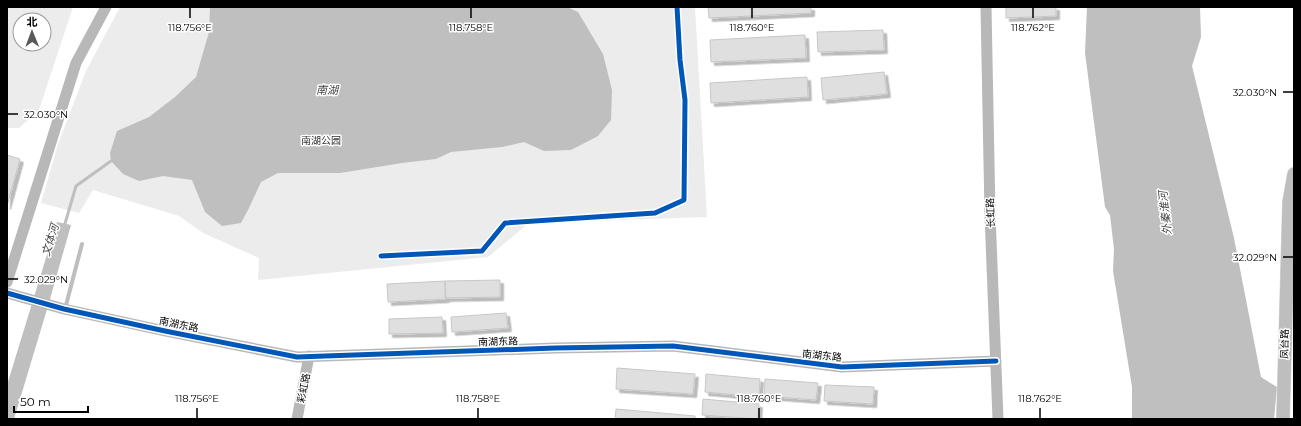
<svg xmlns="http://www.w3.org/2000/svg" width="1301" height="426" viewBox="0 0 1301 426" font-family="Montserrat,'Noto Sans SC',sans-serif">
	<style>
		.green { fill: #ececec; fill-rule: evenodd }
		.water { fill: #bfbfbf }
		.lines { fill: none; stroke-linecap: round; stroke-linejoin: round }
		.stream { stroke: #bfbfbf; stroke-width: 3 }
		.building { fill: #dfdfdf; stroke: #c7c7c7; filter: url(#shadow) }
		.primary-casing { stroke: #dbdbdb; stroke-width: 14 }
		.lane { stroke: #bebebe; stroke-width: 4 }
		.secondary { stroke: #b8b8b8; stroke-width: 11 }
		.primary { stroke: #bebebe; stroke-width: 13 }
		.cycleway-casing { stroke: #fff; stroke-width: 8 }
		.cycleway { stroke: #0057b8; stroke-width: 5 }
		.ticks { fill: none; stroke: #000; stroke-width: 1.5 }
		.labels { text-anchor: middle; stroke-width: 3; stroke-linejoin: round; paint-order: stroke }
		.park-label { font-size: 10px; fill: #333; stroke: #fff }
		.street-label { font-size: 10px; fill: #000; stroke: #fff }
		.water-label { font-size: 11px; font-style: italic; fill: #444; stroke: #fff }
		.ticks-label { font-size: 10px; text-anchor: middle; fill: #000; stroke: #fff; stroke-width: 3; stroke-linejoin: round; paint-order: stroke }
	</style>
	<defs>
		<filter id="shadow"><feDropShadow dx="3.5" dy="3.5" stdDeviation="0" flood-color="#0004"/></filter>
	</defs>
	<rect width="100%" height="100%" fill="#fff"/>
	<path class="green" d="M7 7H73L39 110 19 128H7ZM20 20H44V44H20Z
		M120 7H695L707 217 529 223 488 257 258 280 259 258 203 233 179 216 93 190 79 213 41 203 58 144 86 71Z"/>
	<path class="water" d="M210 7H567L578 12 603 54 612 90 611 120 598 136 571 150 544 151 524 142 502 147 451 152 436 159 402 163 340 173H278L261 182 249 208 241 223 222 226 205 212 192 180 163 176 139 181 123 174 111 161 110 153 117 131 149 117 175 97 196 77 209 32Z
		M1087 7H1200L1201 37 1192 66 1234 238 1261 377 1277 387 1274 419H1132V387L1113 271 1114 249 1110 215 1105 207 1085 53Z
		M57 222 71 225 48 306 14 419H7V385Z"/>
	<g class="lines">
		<path class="stream" d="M64 227 76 186 111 161"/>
	</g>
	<path class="building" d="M708 7H811V13L709 18Z
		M1006 7H1056V16L1006 18Z
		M883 30 884 50 818 52 817 32Z
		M805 35 806 58 711 62 710 40Z
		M884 72 887 94 823 100 821 78Z
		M807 77 808 97 711 103 710 83Z
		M7 155 20 159 7 206Z
		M500 280V297L445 298V281Z
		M445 281 446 299 388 302 387 284Z
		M506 313 508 328 452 332 451 317Z
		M442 317 443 333 389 334V319Z
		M617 368 695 374 693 394 616 389Z
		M706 374 760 379 759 397 705 392Z
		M765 379 818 383 816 400 764 396Z
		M825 385 874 387 873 404 824 401Z
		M703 399 759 404 758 419 702 415Z
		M616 409 695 416V419H615Z"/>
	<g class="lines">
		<g class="primary-casing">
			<path id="primary" d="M1283 419 1289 202 1294 174"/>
		</g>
		<path class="lane" d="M65 309 82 244"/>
		<path class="secondary" d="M986 7 990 214 998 419
			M7 282 76 63 106 7
			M7 293 64 309 165 331 297 357 555 348 673 346 842 367 996 361
			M297 419 309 356"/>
		<use href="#primary" class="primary"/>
		<g class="cycleway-casing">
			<path id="cycleway" d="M381 256 482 251 505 223 655 213 684 200 685 100 680 60 677 7
				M7 293 64 309 165 331 297 357 555 348 673 346 842 367 996 361"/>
		</g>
		<use href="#cycleway" class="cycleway"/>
	</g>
	<path class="ticks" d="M190 8V18M471 8V18M752 8V18M1033 8V18M1283 92H1293M8 114H18M1283 257H1293M8 279H18M197 408V418M478 408V418M759 408V418M1040 408V418"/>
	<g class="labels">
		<g class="park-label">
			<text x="321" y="144">南湖公园</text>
		</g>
		<g class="street-label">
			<text transform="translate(990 213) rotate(-92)" y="4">长虹路</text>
			<text transform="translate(179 324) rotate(11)" y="4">南湖东路</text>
			<text transform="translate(498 341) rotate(-2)" y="4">南湖东路</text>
			<text transform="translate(1284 344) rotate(-89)" y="4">凤台路</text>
			<text transform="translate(822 355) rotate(6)" y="4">南湖东路</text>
			<text transform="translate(303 388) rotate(-79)" y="4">彩虹路</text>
		</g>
		<g class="water-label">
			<text x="327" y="94">南湖</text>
			<text transform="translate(1165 213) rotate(-96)" y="4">外秦淮河</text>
			<text transform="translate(50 240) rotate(-73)" y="4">文体河</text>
		</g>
	</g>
	<g class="ticks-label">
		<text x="190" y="31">118.756°E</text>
		<text x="471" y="31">118.758°E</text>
		<text x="752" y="31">118.760°E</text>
		<text x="1033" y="31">118.762°E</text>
		<text x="1255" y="96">32.030°N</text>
		<text x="46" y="118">32.030°N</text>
		<text x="1255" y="261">32.029°N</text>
		<text x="46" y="283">32.029°N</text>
		<text x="197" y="402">118.756°E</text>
		<text x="478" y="402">118.758°E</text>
		<text x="759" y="402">118.760°E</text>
		<text x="1040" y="402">118.762°E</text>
	</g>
	<rect width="1301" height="426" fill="none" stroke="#000000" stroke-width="16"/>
	<g transform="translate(32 32) rotate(359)"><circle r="19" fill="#ffffff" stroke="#999999"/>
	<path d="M0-3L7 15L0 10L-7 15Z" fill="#595959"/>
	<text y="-6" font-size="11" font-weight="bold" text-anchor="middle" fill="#000000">北</text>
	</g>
	<path d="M14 406v6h74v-6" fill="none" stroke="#000000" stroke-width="2"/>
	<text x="20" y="406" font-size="12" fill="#000000" stroke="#ffffff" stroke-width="3" paint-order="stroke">50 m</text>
</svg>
